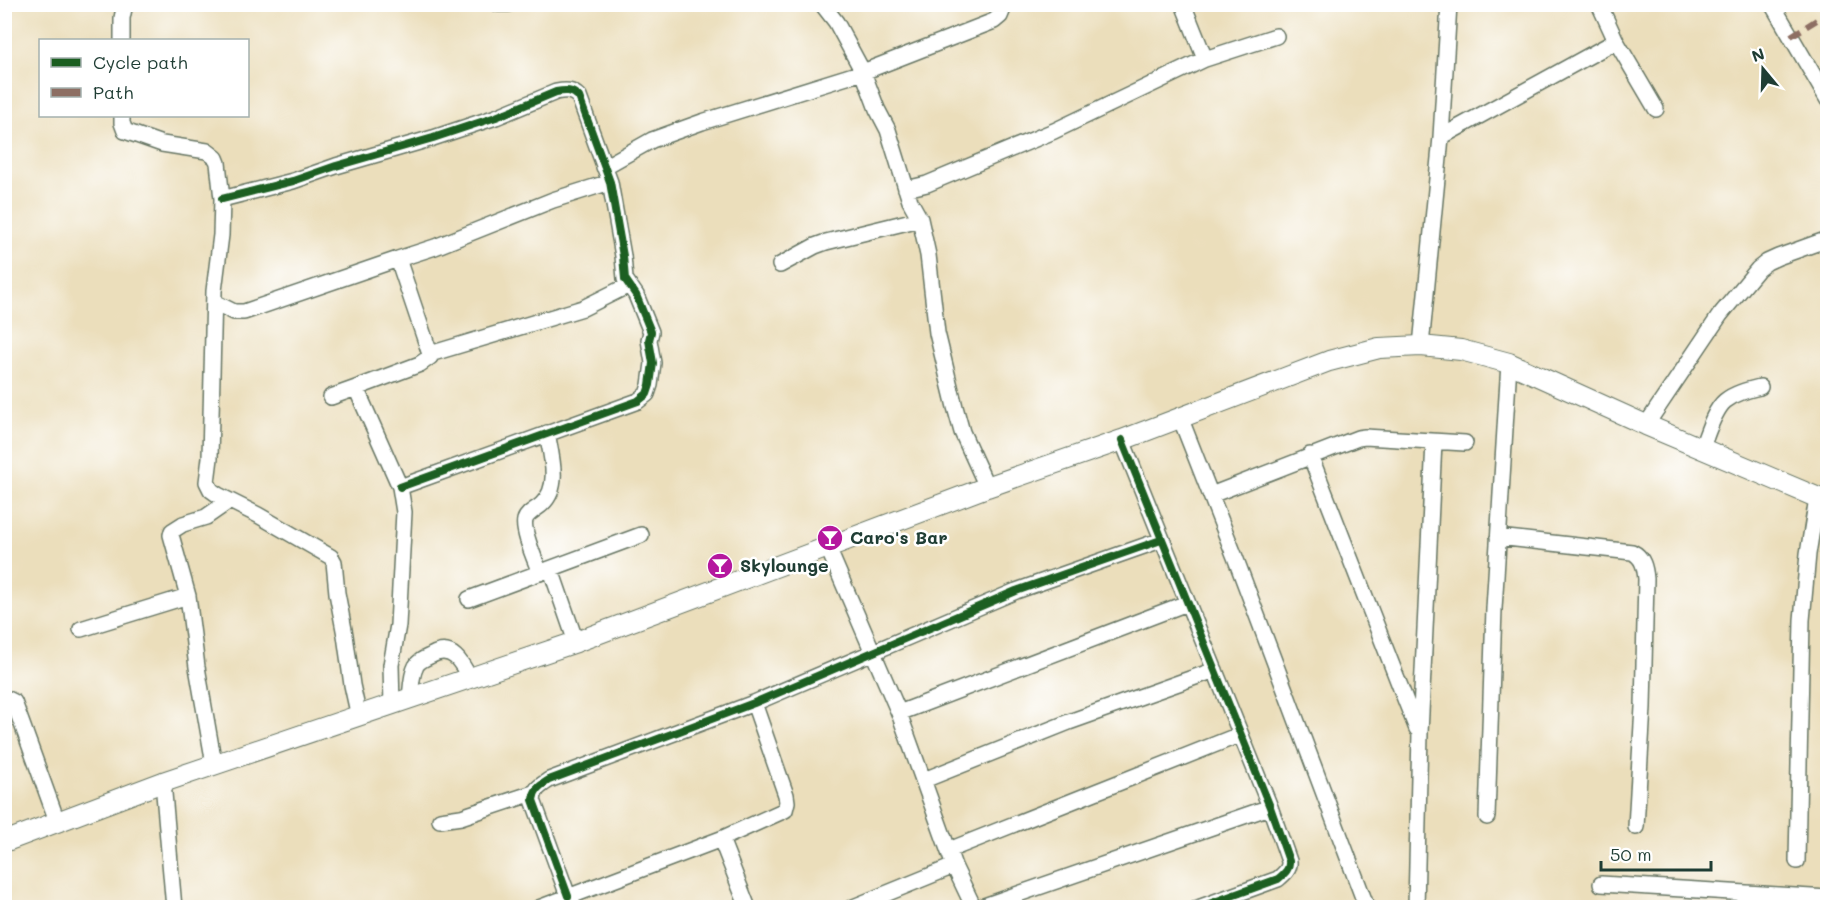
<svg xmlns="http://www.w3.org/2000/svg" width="1832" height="912" viewBox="0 0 1832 912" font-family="Mali,sans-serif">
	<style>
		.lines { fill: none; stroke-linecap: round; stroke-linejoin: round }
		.minor-casing { stroke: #667563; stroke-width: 18 }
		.major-casing { stroke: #667563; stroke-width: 22 }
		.minor { stroke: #fff; stroke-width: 15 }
		.major { stroke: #fff; stroke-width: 20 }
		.quiet { stroke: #8d6e63; stroke-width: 6; stroke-dasharray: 12 6; stroke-linecap: butt }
		.cycleway-casing { stroke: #fff; stroke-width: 11 }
		.cycleway { stroke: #1b5e20; stroke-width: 8 }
		.labels { text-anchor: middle; stroke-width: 5; stroke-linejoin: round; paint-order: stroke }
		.poi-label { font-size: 18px; font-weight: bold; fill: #1f3d34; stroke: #fff; text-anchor: start }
	</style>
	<rect width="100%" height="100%" fill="#fff"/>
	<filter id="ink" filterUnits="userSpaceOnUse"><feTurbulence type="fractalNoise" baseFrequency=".0167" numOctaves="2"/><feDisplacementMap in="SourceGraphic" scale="12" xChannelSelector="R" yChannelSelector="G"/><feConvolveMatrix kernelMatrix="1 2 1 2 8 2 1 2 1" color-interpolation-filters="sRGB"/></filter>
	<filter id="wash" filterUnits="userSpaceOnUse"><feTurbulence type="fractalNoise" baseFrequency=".008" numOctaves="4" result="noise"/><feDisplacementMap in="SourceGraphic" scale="24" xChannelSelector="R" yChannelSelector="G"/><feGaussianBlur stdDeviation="1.35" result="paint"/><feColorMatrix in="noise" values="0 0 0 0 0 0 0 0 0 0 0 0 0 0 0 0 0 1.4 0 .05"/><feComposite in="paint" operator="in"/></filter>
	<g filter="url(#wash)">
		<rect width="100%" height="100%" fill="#ebdebb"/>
	</g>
	<g filter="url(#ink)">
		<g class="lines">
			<g class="minor-casing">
				<path id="minor" d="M498 4H509
					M822 4 836 22 863 72 877 109 888 130 910 201 920 219 928 255 937 333 955 407 962 432 987 487
					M1183 4 1205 59
					M1599 4 1616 41 1656 109
					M1772 4 1828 100
					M122 40V18L125 4
					M122 116V123L125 131 162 144 207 151 216 158 218 163 222 199 221 235 214 291 210 458 207 482 211 490 218 495 258 515 331 557 334 562 337 593 345 635 352 685 359 717
					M1441 137 1616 41
					M604 167 652 140 702 122 863 72 994 21 1000 16 1005 4
					M906 189 927 184 1054 131 1205 59 1276 36
					M222 199 293 181 336 166 433 138 496 117 556 92C566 90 572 90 579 97L610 182 623 256 625 279 636 295 651 332 649 340 653 363 650 385 647 394 638 401 400 487
					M780 265 815 246 826 242 920 219
					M214 302 234 312H244L398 259
					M1421 346 1441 137 1449 4
					M430 354 583 308 629 285
					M331 397 356 388
					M1180 417 1235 557 1367 908
					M1646 425 1720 315 1758 269 1767 262 1778 257 1828 239
					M1122 440 1270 807 1289 861C1290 869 1285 873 1278 879L1198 908
					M1702 447C1707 435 1714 410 1725 401 1735 393 1748 390 1760 387
					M1310 455 1407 704 1417 729
					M1211 495 1358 438 1365 437 1465 443
					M1498 537 1632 552C1643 557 1645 568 1646 579L1643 707 1636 827
					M828 548 899 713 954 866 974 908
					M551 570 576 642
					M540 573C536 562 522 531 525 520 527 513 537 509 542 504 561 487 551 455 547 433
					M469 599 641 535
					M81 629 188 596
					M4 697 14 702 57 821
					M410 699C411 689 411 675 416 666 419 660 426 658 432 655 452 644 462 663 470 679
					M392 706 391 665 398 625 404 512 400 487 356 388 420 364 430 357V354L398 259 435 247 553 200 610 182
					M899 713 1187 603
					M214 764 197 667 188 596 171 535 172 531 183 524 206 517 229 501
					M924 780 1069 722 1215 670
					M163 782 174 908
					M1487 817 1494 609 1509 363
					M440 820 461 817 533 793
					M721 839 748 908
					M949 850 1239 735
					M1797 861 1802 620 1808 554 1817 498
					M1601 884 1828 898
					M568 896 533 800C534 789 540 786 549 780L754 703 1016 591 1161 540
					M539 908 721 839 785 810 787 802 786 795 754 703
					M851 908 954 866
					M978 908 1270 807
					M1416 908 1420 733 1434 442"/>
			</g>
			<g class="major-casing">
				<path id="major" d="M4 842 163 782 576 642 987 487 1122 440 1329 361 1379 348 1421 346 1461 350 1509 363 1646 425 1828 502"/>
			</g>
			<use href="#minor" class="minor"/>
			<use href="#major" class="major"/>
			<path class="quiet" d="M1791 36 1828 13"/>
			<g class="cycleway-casing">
				<path id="cycleway" d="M222 199 293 181 336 166 433 138 496 117 556 92C566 90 572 90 579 97L610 182 623 256 625 279 636 295 651 332 649 340 653 363 650 385 647 394 638 401 400 487
					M1122 440 1270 807 1289 861C1290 869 1285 873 1278 879L1198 908
					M568 896 533 800C534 789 540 786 549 780L754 703 1016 591 1161 540"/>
			</g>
			<use href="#cycleway" class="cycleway"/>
		</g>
	</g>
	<defs>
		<g id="bar-disc" transform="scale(1.35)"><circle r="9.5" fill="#b5179e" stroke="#fff"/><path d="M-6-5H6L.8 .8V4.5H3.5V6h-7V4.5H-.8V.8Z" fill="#fff"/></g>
	</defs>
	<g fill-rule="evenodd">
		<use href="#bar-disc" x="830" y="538"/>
		<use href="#bar-disc" x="720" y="566"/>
	</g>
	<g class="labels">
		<g class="poi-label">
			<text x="850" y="544">Caro's Bar</text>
			<text x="740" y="572">Skylounge</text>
		</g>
	</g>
	<rect width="1832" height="912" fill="none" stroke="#fff" stroke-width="24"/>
	<rect x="39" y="39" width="210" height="78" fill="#ffffff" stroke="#a5b1ae" stroke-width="1.5"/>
	<rect x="51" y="58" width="30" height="9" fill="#1b5e20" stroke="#a5b1ae" stroke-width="1.5"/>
	<text x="93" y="69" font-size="18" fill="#1f3d34">Cycle path</text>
	<rect x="51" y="88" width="30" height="9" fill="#8d6e63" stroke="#a5b1ae" stroke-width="1.5"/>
	<text x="93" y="99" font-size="18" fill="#1f3d34">Path</text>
	<g transform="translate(1763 69) rotate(341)" stroke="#ffffff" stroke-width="4.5" paint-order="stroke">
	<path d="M0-4.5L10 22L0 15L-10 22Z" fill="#1f3d34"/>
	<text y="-9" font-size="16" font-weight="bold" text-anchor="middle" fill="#1f3d34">N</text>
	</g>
	<path d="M1601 861v9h110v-9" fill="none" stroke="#1f3d34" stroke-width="3"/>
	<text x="1610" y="861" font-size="18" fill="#1f3d34" stroke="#ffffff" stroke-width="4.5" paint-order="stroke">50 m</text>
</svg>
